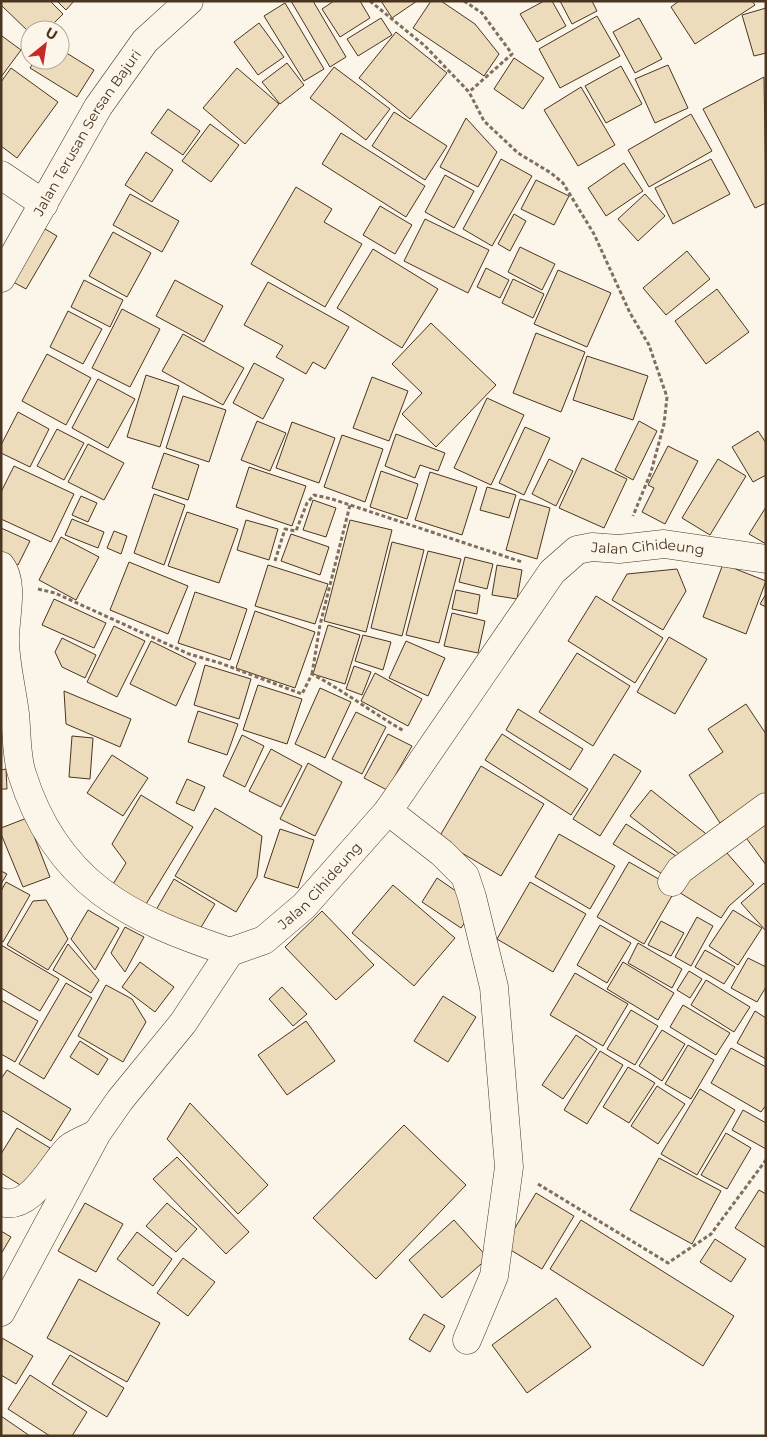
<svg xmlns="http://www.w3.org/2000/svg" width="767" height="1437" viewBox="0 0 767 1437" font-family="Montserrat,sans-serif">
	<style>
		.building { fill: #ecdcbc; stroke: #4a3520 }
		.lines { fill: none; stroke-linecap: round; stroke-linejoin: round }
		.minor-casing { stroke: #4a3520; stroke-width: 29 }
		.secondary-casing { stroke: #4a3520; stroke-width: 29 }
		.path { stroke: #7f6f5c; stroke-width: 3; stroke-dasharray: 4 2.5; stroke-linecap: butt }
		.minor { stroke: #fbf6e9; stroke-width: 28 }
		.secondary { stroke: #fbf6e9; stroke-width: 28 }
		.labels { text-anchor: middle; stroke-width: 4; stroke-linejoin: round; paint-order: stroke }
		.street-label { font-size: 14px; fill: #4a3520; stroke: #fbf6e9 }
	</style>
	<rect width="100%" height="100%" fill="#fbf6e9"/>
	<path class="building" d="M1 1H50L63 14 47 30H30V33L1 5Z
		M57 1H74L66 10Z
		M291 1H313L346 57 330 67Z
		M334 1H360L370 18 340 37 322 9Z
		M381 1H417L392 18Z
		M431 1H441L475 24 499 54 484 76 413 28Z
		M544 1H552L566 26 537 42 520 14Z
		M560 1H592L597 11 572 24Z
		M679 1H752L755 5 695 44 671 7Z
		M285 3 324 69 304 81 264 16Z
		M766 8V53L754 56 742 15Z
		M597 16 620 56 560 88 539 49Z
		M381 18 392 35 358 56 347 39Z
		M639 18 662 59 635 73 613 32Z
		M259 23 284 57 258 75 234 42Z
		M396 32 447 73 410 119 359 78Z
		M2 36 21 50 1 77V36Z
		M60 49 94 70 77 97 30 68 35 60H60Z
		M514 58 544 78 523 109 494 89Z
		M287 63 304 85 280 104 262 82Z
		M668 65 688 108 655 123 635 79Z
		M621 66 642 104 606 123 585 86Z
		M334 67 390 109 366 140 310 98Z
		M11 68 58 102 17 158 1 146V82Z
		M237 68 279 104 245 144 203 108Z
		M764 77 766 203 755 208 703 109Z
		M581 87 615 145 578 166 544 110Z
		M168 109 200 131 183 155 151 133Z
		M394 112 447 146 425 180 372 146Z
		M691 114 712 151 649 187 628 150Z
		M466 118 497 152 478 187 440 167Z
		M210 124 239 145 211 182 182 161Z
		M341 133 425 186 406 217 322 164Z
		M146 152 173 170 152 202 125 185Z
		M501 159 532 176 492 246 463 229Z
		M711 159 730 194 673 224 655 188Z
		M624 163 643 191 606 216 588 188Z
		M445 175 474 191 454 228 425 212Z
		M536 180 569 196 554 225 521 209Z
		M296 187 332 209 324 222 362 244 325 307 251 264Z
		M130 194 179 221 162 252 113 225Z
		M645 194 665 216 638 241 618 219Z
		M380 206 412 225 395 254 363 235Z
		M514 214 526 221 510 251 498 244Z
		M425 219 489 250 468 293 404 261Z
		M35 223 57 236 26 289 4 277Z
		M113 232 151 253 127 297 89 276Z
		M520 247 555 264 542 290 508 272Z
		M373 249 438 289 402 348 337 308Z
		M687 251 710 279 666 315 643 288Z
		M486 268 509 280 500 298 477 287Z
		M558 270 611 293 587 347 534 324Z
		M513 279 544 294 533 318 502 303Z
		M84 280 123 300 110 327 71 307Z
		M175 280 223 306 204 342 156 316Z
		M268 282 349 327 325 369 313 362 306 374 276 357 283 346 244 325Z
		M717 289 749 332 706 364 675 321Z
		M122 309 160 329 130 387 92 368Z
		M68 311 102 329 83 364 50 347Z
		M431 323 496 385 436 447 402 414 422 393 392 364Z
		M536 333 585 352 561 412 513 393Z
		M183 334 244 368 223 405 162 371Z
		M47 354 91 378 66 425 22 401Z
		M587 356 648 376 633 420 573 400Z
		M254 363 284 379 263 419 233 403Z
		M146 375 179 386 160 447 127 437Z
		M372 377 408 391 389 441 353 428Z
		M98 379 135 399 108 448 72 428Z
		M183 396 226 410 209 462 166 448Z
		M487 398 524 415 491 485 454 468Z
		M18 412 49 429 30 467 1 453V445Z
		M257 421 286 433 270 471 241 460Z
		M639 421 657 431 633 480 615 470Z
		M292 422 335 438 319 483 276 468Z
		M525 427 550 438 524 495 499 483Z
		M57 429 84 443 64 480 37 466Z
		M758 431 766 443V475L753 482 732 447Z
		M396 434 445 453 438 471 420 465 415 478 385 466Z
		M342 435 383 449 365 502 324 487Z
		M88 444 124 463 104 500 68 482Z
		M668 446 698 461 665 524 642 512 654 488 648 485Z
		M164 453 199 465 188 500 152 488Z
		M582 458 627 479 604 528 559 508Z
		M549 459 573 471 556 506 532 494Z
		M718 459 746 476 710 535 682 518Z
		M14 466 74 494 51 542 1 519V492Z
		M249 467 306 486 292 526 236 507Z
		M381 471 418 484 407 519 370 507Z
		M430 472 477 487 462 535 415 520Z
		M487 487 516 495 509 518 480 510Z
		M154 494 185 505 164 565 134 553Z
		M81 496 97 503 88 522 72 515Z
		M520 499 550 508 537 559 506 550Z
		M313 500 336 508 326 537 303 530Z
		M766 507V544L749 534Z
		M187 512 238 529 219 583 168 566Z
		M72 519 104 532 98 548 65 535Z
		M246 520 278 529 269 560 237 550Z
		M350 520 392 530 366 632 324 621Z
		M1 528 30 541 18 565 1 558Z
		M114 531 127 536 121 554 107 548Z
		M291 534 329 547 320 575 281 561Z
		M61 537 99 557 76 600 39 580Z
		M392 542 424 550 402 636 371 628Z
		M428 551 461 559 439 643 406 635Z
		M465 557 493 564 487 589 459 582Z
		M129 562 188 586 168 634 110 610Z
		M723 564 766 581 746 634 703 617Z
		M268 565 328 584 315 624 255 606Z
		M497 565 522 570 517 599 492 595Z
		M677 569 686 591 663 630 612 600 627 574Z
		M456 590 480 595 477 614 452 609Z
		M195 592 247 609 230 660 178 643Z
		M766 594V607L760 604Z
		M596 596 663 638 635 683 568 641Z
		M54 599 106 623 94 648 42 625Z
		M255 611 315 632 295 688 236 668Z
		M452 613 485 621 478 653 444 646Z
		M328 625 360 635 345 684 313 674Z
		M114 626 145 641 117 697 87 682Z
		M363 635 391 642 383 670 355 661Z
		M669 637 707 659 675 714 637 692Z
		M62 638 96 655 85 678 62 667 55 652Z
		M151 641 196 663 176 706 130 684Z
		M406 641 445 658 428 696 389 678Z
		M577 653 630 686 593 746 539 712Z
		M205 665 251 679 239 719 194 705Z
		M354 666 371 672 362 695 346 689Z
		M375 673 422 699 408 726 361 701Z
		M258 685 302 699 287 744 243 730Z
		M320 688 351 702 325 758 295 744Z
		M64 691 131 719 120 747 66 724Z
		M746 704 766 734V793L720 823 689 775 723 752 708 729Z
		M518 709 583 749 570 770 506 730Z
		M198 711 238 724 227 755 188 742Z
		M356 712 386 727 362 774 332 759Z
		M388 734 412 746 387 790 364 778Z
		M502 734 588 789 571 815 485 760Z
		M242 735 264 746 245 787 223 776Z
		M72 736 93 738 90 779 69 777Z
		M271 749 302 766 281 807 249 791Z
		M614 754 641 771 600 836 573 819Z
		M112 755 148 778 123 816 87 793Z
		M308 763 342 782 315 836 280 819Z
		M481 766 544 804 501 876 438 839Z
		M6 769 7 789H1V770Z
		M187 779 205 787 194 811 176 803Z
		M651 790 710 837 683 857 630 816Z
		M141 795 193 827 140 914 107 894 126 863 112 844Z
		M215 808 262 836 257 877 236 912 175 876Z
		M27 818 50 877 23 887 1 834V828Z
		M766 819V865L744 835Z
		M626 824 676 856 664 875 613 844Z
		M280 829 314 840 298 888 264 877Z
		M559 834 615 866 590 909 535 877Z
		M720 845 754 884 729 906 721 918 677 891Z
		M629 862 676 889 644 944 597 917Z
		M1 871 7 874 1 884Z
		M437 878 466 898 470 915 461 928 422 902Z
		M174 879 215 904 194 939 153 915Z
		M6 882 30 895 3 942 1 941V891Z
		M530 882 586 914 553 972 497 939Z
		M764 883 766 886V931L741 903Z
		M393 885 455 938 414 986 352 933Z
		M46 900 68 939 48 970 7 945 33 901Z
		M88 910 119 928 95 970 71 939Z
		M733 910 762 928 738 965 709 946Z
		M322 911 374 965 336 1000 285 947Z
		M697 917 713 926 691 966 675 957Z
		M661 921 684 933 671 956 648 945Z
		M600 925 631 943 607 983 577 965Z
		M125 927 144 937 125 972 111 953Z
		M638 943 682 969 672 988 628 963Z
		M68 944 99 980 91 993 53 970Z
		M1 945 59 979 40 1011 1 988Z
		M705 950 735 967 724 984 695 967Z
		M748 958 766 967V987L757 1002 731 988Z
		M140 962 174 987 155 1012 122 987Z
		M623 962 674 993 658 1020 607 989Z
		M689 971 702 979 690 998 677 990Z
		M575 973 628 1004 603 1046 550 1015Z
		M706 980 750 1007 734 1032 691 1005Z
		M66 983 92 998 44 1079 19 1064Z
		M106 985 132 999 146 1022 123 1062 78 1036Z
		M282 987 307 1014 293 1026 269 999Z
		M443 996 476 1017 448 1062 414 1041Z
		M1 1000 38 1021 15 1062 1 1054Z
		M683 1005 730 1033 716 1055 670 1027Z
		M631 1010 658 1026 635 1065 607 1049Z
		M755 1011 766 1018V1059L737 1043Z
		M306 1021 335 1061 287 1095 258 1055Z
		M662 1030 685 1044 662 1081 639 1066Z
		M576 1035 597 1049 563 1099 542 1085Z
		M80 1041 108 1059 98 1075 70 1057Z
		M688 1045 714 1060 691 1099 665 1084Z
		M731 1048 766 1067V1105L761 1112 711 1083Z
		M600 1051 623 1065 587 1124 564 1110Z
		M628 1067 655 1083 629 1123 603 1107Z
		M7 1070 71 1109 51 1141 1 1110V1079Z
		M657 1086 685 1104 658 1144 631 1126Z
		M700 1089 735 1110 697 1175 661 1154Z
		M190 1103 268 1185 238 1214 167 1139Z
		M743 1110 766 1123V1149L732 1130Z
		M404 1125 466 1185 376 1279 313 1218Z
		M17 1128 50 1148 25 1188 1 1173V1154Z
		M726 1133 751 1148 727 1189 701 1175Z
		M177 1157 249 1232 226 1254 153 1179Z
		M659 1158 721 1191 692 1244 630 1210Z
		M759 1190 766 1194V1248L735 1228Z
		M536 1193 574 1216 542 1269 504 1246Z
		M85 1203 123 1224 96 1272 58 1251Z
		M167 1203 197 1229 176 1252 146 1226Z
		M454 1220 488 1258 442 1298 409 1260Z
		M581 1220 734 1316 703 1366 550 1269Z
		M1 1231 11 1237 1 1254Z
		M137 1232 172 1259 153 1286 117 1259Z
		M715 1239 746 1259 731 1282 700 1262Z
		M183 1258 215 1282 188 1316 157 1293Z
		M79 1279 160 1323 127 1382 47 1338Z
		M556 1298 591 1347 527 1393 492 1345Z
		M424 1314 445 1326 430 1352 409 1339Z
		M2 1338 33 1356 16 1384 1 1375Z
		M70 1355 124 1388 107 1417 52 1384Z
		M30 1375 87 1412 72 1436H50L8 1409Z
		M1 1416 30 1436H1Z"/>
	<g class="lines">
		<g class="minor-casing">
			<g id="minor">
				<path d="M1 175 44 204"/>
				<path id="s1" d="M1 566C15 584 4 620 5 643 6 667 12 690 15 714 17 733 16 756 22 774 56 883 129 919 230 952L264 940 304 906 388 811 552 572 577 550 592 547 619 549 664 544 766 559"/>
				<path d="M388 811 442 853 465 876 472 897 494 987 509 1167 494 1276 467 1340"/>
				<path d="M672 882 680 870 766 807"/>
				<path d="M1 1202C31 1212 52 1164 69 1148 75 1143 86 1139 94 1135"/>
				<path d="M1 1312 97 1133 120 1100 183 1023 230 952"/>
			</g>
		</g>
		<g class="secondary-casing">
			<g id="secondary">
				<path id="s2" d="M1 278 98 107 145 41 189 1"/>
			</g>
		</g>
		<path class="path" d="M370 1 425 46 469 92 484 121 518 153 551 173 563 183 594 234 630 313 649 345 667 397 664 424 651 472 633 516
			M464 1 482 13 512 54 469 92
			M275 561 285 529 296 531 307 503 314 495 332 499 522 562
			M38 589 55 593 189 654 220 663 302 694 312 674C344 691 373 713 404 731
			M312 674 320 625 350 505
			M538 1184 668 1263 711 1234 766 1160"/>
		<use href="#minor" class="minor"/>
		<use href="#secondary" class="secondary"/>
	</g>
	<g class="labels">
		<g class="street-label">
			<text dy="5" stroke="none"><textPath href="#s2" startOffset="169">Jalan Terusan Sersan Bajuri</textPath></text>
			<text dy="5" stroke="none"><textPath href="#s1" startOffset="1108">Jalan Cihideung</textPath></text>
			<text dy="5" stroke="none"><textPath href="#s1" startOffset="612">Jalan Cihideung</textPath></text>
		</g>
	</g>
	<rect width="767" height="1437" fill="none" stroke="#4a3520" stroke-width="5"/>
	<g transform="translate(45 45) rotate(30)"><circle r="24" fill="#fbf6e9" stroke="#b4a999"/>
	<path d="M0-4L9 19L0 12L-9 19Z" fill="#c62828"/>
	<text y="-8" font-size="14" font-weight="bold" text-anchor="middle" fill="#4a3520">U</text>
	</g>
</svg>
